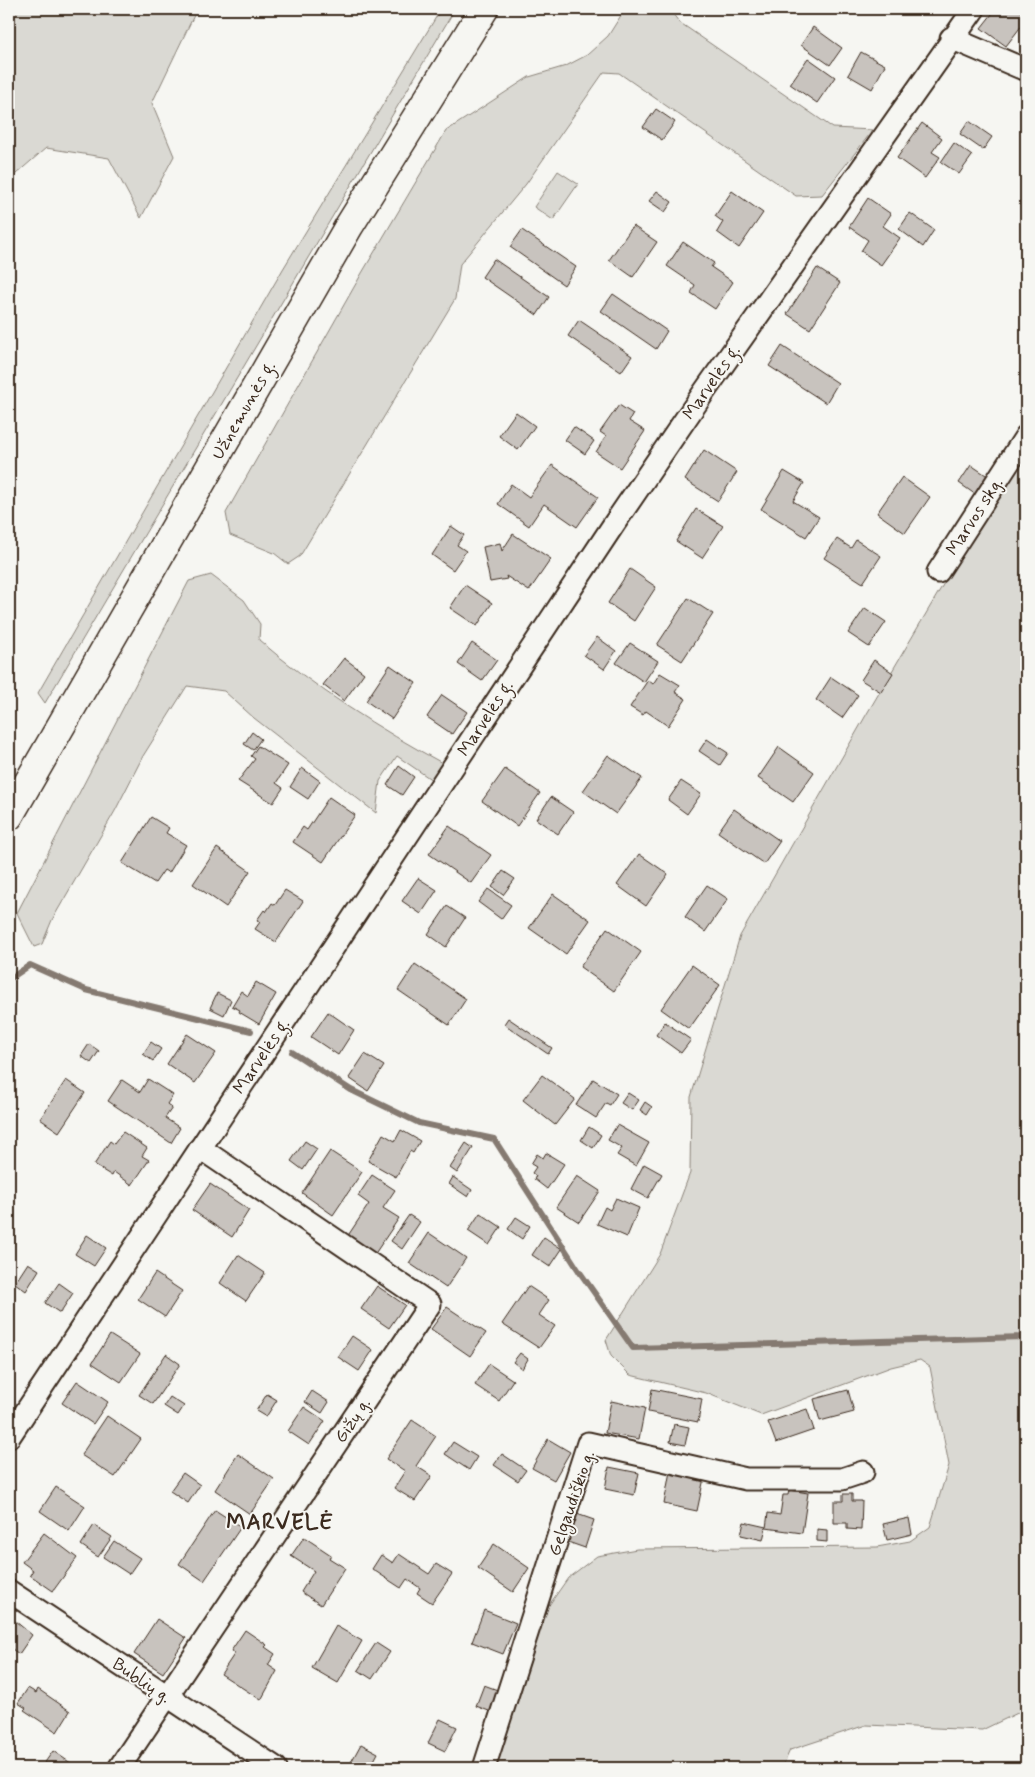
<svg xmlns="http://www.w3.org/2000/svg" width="1035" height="1777" viewBox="0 0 1035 1777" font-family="Mynerve,sans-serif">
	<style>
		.green { fill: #dad9d3; stroke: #8a8278 }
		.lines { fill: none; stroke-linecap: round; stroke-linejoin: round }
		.stream { stroke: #857a71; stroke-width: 6 }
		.building { fill: #c8c3be; stroke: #3b2a1e }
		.minor-casing { stroke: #3b2a1e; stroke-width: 25 }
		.primary-casing { stroke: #3b2a1e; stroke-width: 31 }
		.minor { stroke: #f6f6f2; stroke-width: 21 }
		.primary { stroke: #f6f6f2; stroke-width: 28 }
		.labels { text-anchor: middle; stroke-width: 4; stroke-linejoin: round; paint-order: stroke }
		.street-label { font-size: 18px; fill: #3b2a1e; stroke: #f6f6f2 }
		.district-label { font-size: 22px; font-weight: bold; letter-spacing: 1px; fill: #3b2a1e; stroke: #f6f6f2 }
	</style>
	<rect width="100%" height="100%" fill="#f6f6f2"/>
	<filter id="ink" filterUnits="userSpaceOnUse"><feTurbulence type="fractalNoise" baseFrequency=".02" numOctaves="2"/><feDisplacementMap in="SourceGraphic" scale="10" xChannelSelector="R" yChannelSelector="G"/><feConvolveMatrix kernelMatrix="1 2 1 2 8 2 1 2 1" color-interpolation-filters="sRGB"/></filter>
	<g filter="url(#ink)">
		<path class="green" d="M9 9H197L152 103 174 156 141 218 109 158 46 148 9 180Z
			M441 9H455L45 703 38 693 283 269Z
			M625 9H669L679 22 833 128 873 130 822 195 796 196 619 73 604 72 526 184 460 264 455 299 300 556 288 564 274 553 230 535 226 513 362 273 446 131 529 77 566 66 587 55 608 36Z
			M558 171 578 184 553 220 534 207Z
			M1026 444V1709L982 1730 866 1725 790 1750 782 1768H494L547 1608 568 1578 597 1556 637 1549 877 1547 910 1541 930 1527 949 1465 930 1367 920 1360 891 1367 761 1415 706 1393 630 1375 611 1356 606 1340 660 1254 690 1173 691 1097 740 936 865 717Z
			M211 575 244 600 260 624 259 640C315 688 379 729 444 764L432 780 397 756 380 781 376 813 254 718 224 691 187 686 143 756 115 811 52 920 42 944 34 947 17 913 189 581Z"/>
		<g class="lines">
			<path class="stream" d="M11 978 30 965 86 990 251 1031
				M292 1052 351 1090 419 1123 494 1139 579 1271 633 1348 1026 1337"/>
		</g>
		<path class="building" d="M996 9H1018L1026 15V20L1006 46 981 28Z
			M813 27 842 48 830 65 801 45Z
			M861 52 885 65 872 89 848 75Z
			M808 58 835 77 817 103 790 84Z
			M656 109 675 122 662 140 643 127Z
			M969 121 992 137 983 150 960 134Z
			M922 123 942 138 932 152 940 157 925 178 897 158Z
			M954 143 972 156 959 174 941 162Z
			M657 191 672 202 665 212 649 201Z
			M732 191 763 213 739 248 717 232 723 222 715 216Z
			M868 198 891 214 883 226 900 238 881 265 861 251 868 240 849 227Z
			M910 213 934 230 923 247 899 229Z
			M633 226 657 242 633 277 609 260Z
			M522 230 576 267 564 285 510 247Z
			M683 242 714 263 711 267 733 282 715 309 691 293 695 285 667 266Z
			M494 259 549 297 537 315 482 277Z
			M817 268 840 283 810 329 787 314Z
			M613 294 667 331 656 349 601 311Z
			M579 320 632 356 621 372 568 336Z
			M782 346 838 383 826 403 769 366Z
			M619 405 633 414 629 421 645 431 620 468 596 452 606 436 600 432Z
			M516 412 535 426 518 450 499 436Z
			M574 427 594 441 585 454 565 440Z
			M704 450 737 472 718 501 685 480Z
			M552 465 598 497 577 527 544 504 529 526 498 504 511 484 529 497Z
			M971 465 992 479 979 497 959 483Z
			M784 471 804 483 793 501 819 517 806 537 761 509Z
			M902 477 930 497 905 533 877 513Z
			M696 509 723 526 702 558 676 541Z
			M451 526 464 535 457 545 466 551 453 570 432 555Z
			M513 534 551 559 529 591 506 576 507 579 490 582 483 547 500 543 502 551Z
			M837 539 851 548 856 540 881 556 863 583 824 558Z
			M630 569 656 587 634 621 608 603Z
			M465 585 492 603 477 626 450 608Z
			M688 598 713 614 682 661 657 645Z
			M865 608 886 622 869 647 848 633Z
			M597 637 616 651 604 669 584 655Z
			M472 643 497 660 482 681 458 664Z
			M630 643 658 661 644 682 616 663Z
			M344 658 364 673 344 701 323 685Z
			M874 660 893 673 881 692 861 680Z
			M390 665 416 683 392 719 366 701Z
			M660 673 680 685 675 692 686 699 668 726 646 711 643 715 630 707 648 680 653 684Z
			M831 677 858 695 842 718 816 700Z
			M442 695 467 712 452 734 427 717Z
			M252 732 261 739 253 750 244 744Z
			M707 739 728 753 720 765 699 751Z
			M258 746 288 765 276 783 283 788 273 803 238 781 255 759 251 756Z
			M779 747 814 772 793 802 758 778Z
			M608 755 642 778 616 814 583 791Z
			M399 766 414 777 402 795 387 785Z
			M302 768 320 781 308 799 290 787Z
			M505 769 540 793 517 826 482 801Z
			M681 781 701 794 687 814 668 800Z
			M329 797 355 815 323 862 293 842 303 827 307 830Z
			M551 797 573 812 558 834 536 819Z
			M734 809 780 841 764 864 718 832Z
			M151 817 169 828 166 833 186 845 169 873 164 870 155 883 122 863Z
			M449 826 491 855 471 883 429 854Z
			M217 848 250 871 226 907 193 884Z
			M639 854 668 874 646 906 617 885Z
			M503 871 515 879 503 895 492 887Z
			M418 878 437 890 421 914 402 901Z
			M707 885 728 899 705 932 685 917Z
			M488 889 511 905 501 919 478 902Z
			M285 890 303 901 276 942 255 929 260 922 257 920 264 910 266 912 272 903 275 905Z
			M553 894 590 920 566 954 529 928Z
			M447 906 465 918 446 947 428 934Z
			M607 928 641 952 614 991 580 967Z
			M415 964 466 999 449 1025 398 990Z
			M692 965 720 985 689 1029 661 1009Z
			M256 982 276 994 259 1024 239 1012 240 1010 232 1006 241 991 248 996Z
			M217 993 231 1000 224 1015 210 1008Z
			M328 1012 354 1030 338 1055 311 1037Z
			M508 1018 552 1048 548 1054 504 1024Z
			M665 1022 691 1040 681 1053 656 1035Z
			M187 1034 216 1053 195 1083 167 1064Z
			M151 1042 161 1049 153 1061 143 1054Z
			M89 1044 99 1051 91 1063 81 1056Z
			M365 1054 384 1066 368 1091 349 1078Z
			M542 1075 575 1099 555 1125 523 1100Z
			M148 1079 173 1095 167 1104 172 1108 165 1118 180 1128 171 1143 108 1101 122 1080 140 1092Z
			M593 1079 617 1094 610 1105 606 1103 596 1118 576 1105Z
			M66 1080 85 1093 59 1132 40 1119Z
			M628 1093 639 1100 632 1110 621 1103Z
			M645 1102 652 1107 647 1115 640 1110Z
			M617 1125 649 1143 636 1166 617 1155 622 1148 608 1140Z
			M589 1127 601 1135 593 1148 581 1140Z
			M401 1130 420 1141 413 1153 410 1151 396 1177 368 1161 383 1134 395 1141Z
			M123 1132 147 1148 142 1156 149 1160 132 1185 114 1172 112 1176 94 1165 110 1141 114 1144Z
			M305 1141 317 1149 303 1170 291 1161Z
			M466 1143 473 1148 457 1173 450 1168Z
			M330 1151 362 1172 333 1215 302 1193Z
			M546 1153 564 1164 547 1189 534 1179 536 1176 532 1173 536 1167 531 1164 537 1154 543 1158Z
			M644 1164 662 1174 648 1198 631 1189Z
			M372 1175 395 1190 383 1208 399 1218 374 1255 347 1237 369 1204 358 1196Z
			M577 1176 600 1191 579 1222 556 1207Z
			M453 1177 472 1190 468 1197 449 1184Z
			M210 1184 249 1210 232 1237 192 1210Z
			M616 1198 639 1208 627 1237 597 1224 605 1207 610 1210Z
			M480 1213 501 1227 489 1245 468 1231Z
			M409 1215 420 1222 402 1249 391 1241Z
			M516 1217 530 1226 522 1239 508 1229Z
			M429 1233 466 1258 446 1288 409 1263Z
			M87 1235 106 1248 94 1266 75 1254Z
			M544 1237 562 1249 550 1267 532 1255Z
			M238 1255 265 1273 246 1301 220 1283Z
			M28 1263 39 1270 26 1291 15 1283Z
			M155 1273 182 1291 165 1317 138 1299Z
			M59 1283 73 1293 60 1313 45 1303Z
			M377 1286 405 1305 389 1328 361 1309Z
			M528 1286 549 1300 539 1315 555 1326 539 1348 502 1324Z
			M447 1307 486 1333 470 1356 431 1329Z
			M110 1335 140 1354 121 1382 92 1363Z
			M352 1336 373 1350 359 1371 338 1357Z
			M520 1353 528 1359 522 1369 513 1362Z
			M166 1354 180 1364 153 1404 139 1395Z
			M489 1364 513 1380 499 1401 475 1385Z
			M77 1381 108 1402 93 1424 62 1403Z
			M652 1389 702 1399 698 1422 648 1412Z
			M848 1390 854 1412 820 1421 814 1399Z
			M312 1391 329 1402 322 1413 305 1402Z
			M267 1394 277 1400 266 1417 256 1411Z
			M170 1397 184 1406 178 1415 164 1406Z
			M611 1401 645 1408 639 1439 605 1433Z
			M304 1407 325 1421 309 1445 288 1431Z
			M807 1409 814 1430 776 1443 768 1422Z
			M107 1416 141 1439 115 1477 81 1455Z
			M412 1420 436 1436 416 1466 432 1476 415 1501 394 1488 405 1471 386 1459Z
			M674 1424 689 1427 685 1445 670 1442Z
			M548 1439 570 1452 554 1480 532 1468Z
			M453 1442 477 1457 469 1470 445 1454Z
			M238 1454 274 1479 250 1514 215 1490Z
			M502 1454 526 1470 518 1481 494 1465Z
			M609 1467 639 1473 634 1495 605 1489Z
			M670 1471 704 1478 697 1511 664 1504Z
			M183 1473 200 1485 188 1503 170 1491Z
			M56 1487 85 1506 69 1531 40 1511Z
			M789 1490 808 1493 802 1533 766 1528 768 1513 780 1515 783 1495H788Z
			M843 1494H852V1501H862L861 1530 847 1529V1523H834V1501H843Z
			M215 1510 241 1527 204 1581 179 1564Z
			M574 1513 594 1520 585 1548 565 1541Z
			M909 1518 912 1534 887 1540 883 1524Z
			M744 1522 766 1527 763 1540 741 1535Z
			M94 1525 112 1537 98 1557 81 1545Z
			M817 1529 827 1530V1542L817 1541Z
			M44 1533 77 1558 53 1591 30 1575 33 1570 22 1562Z
			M304 1537 331 1555 329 1558 345 1568 321 1605 301 1592 314 1571 291 1556Z
			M114 1541 140 1558 129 1574 103 1557Z
			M494 1544 529 1568 513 1592 478 1568Z
			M399 1554 429 1574 436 1564 452 1574 432 1603 417 1593 420 1588 407 1579 401 1588 372 1569 381 1555 393 1563Z
			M484 1610 516 1623 503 1654 472 1642Z
			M9 1616 32 1635 19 1654 9 1647Z
			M157 1619 186 1638 163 1673 134 1654Z
			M336 1626 362 1641 338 1683 312 1668Z
			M245 1630 267 1645 265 1647 275 1654 268 1665 277 1671 261 1700 221 1674 235 1653 231 1651Z
			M376 1643 390 1652 372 1679 358 1670Z
			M484 1685 503 1692 494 1713 476 1706Z
			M28 1688 36 1693 38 1689 70 1711 57 1732 24 1710 26 1708 18 1703Z
			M440 1719 457 1727 445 1751 428 1743Z
			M361 1744 378 1753 370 1768H358L350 1764Z
			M53 1751 78 1768H41Z
			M992 1764 1019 1768H991Z"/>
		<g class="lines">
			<g class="minor-casing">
				<path id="minor" d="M951 38 1026 70
					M938 572 1026 436
					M9 1437 614 524 704 392 974 9
					M9 1591 276 1768
					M119 1768 430 1304 200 1148
					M484 1768 588 1443 746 1479H842L863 1472"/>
			</g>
			<g class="primary-casing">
				<path id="primary" d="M9 816 349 226 484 9"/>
			</g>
			<use href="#minor" class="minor"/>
			<use href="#primary" class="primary"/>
		</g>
	</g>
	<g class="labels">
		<g class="street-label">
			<text transform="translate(711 382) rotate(-55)" y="6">Marvelės g.</text>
			<text transform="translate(243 410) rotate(-60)" y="6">Užnemunės g.</text>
			<text transform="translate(974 516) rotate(-57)" y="6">Marvos skg.</text>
			<text transform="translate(485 718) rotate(-57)" y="6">Marvelės g.</text>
			<text transform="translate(261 1056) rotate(-56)" y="6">Marvelės g.</text>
			<text transform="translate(352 1420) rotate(-56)" y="6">Gižų g.</text>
			<text transform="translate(571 1503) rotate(-71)" y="6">Gelgaudiškio g.</text>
			<text transform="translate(142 1680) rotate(34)" y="6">Bublių g.</text>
		</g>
		<g class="district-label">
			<text x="280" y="1529">MARVELĖ</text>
		</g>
	</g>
	<rect width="1035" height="1777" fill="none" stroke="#f6f6f2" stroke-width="30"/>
	<rect x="15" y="15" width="1005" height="1747" fill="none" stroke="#3b2a1e" stroke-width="2" filter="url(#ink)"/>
</svg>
